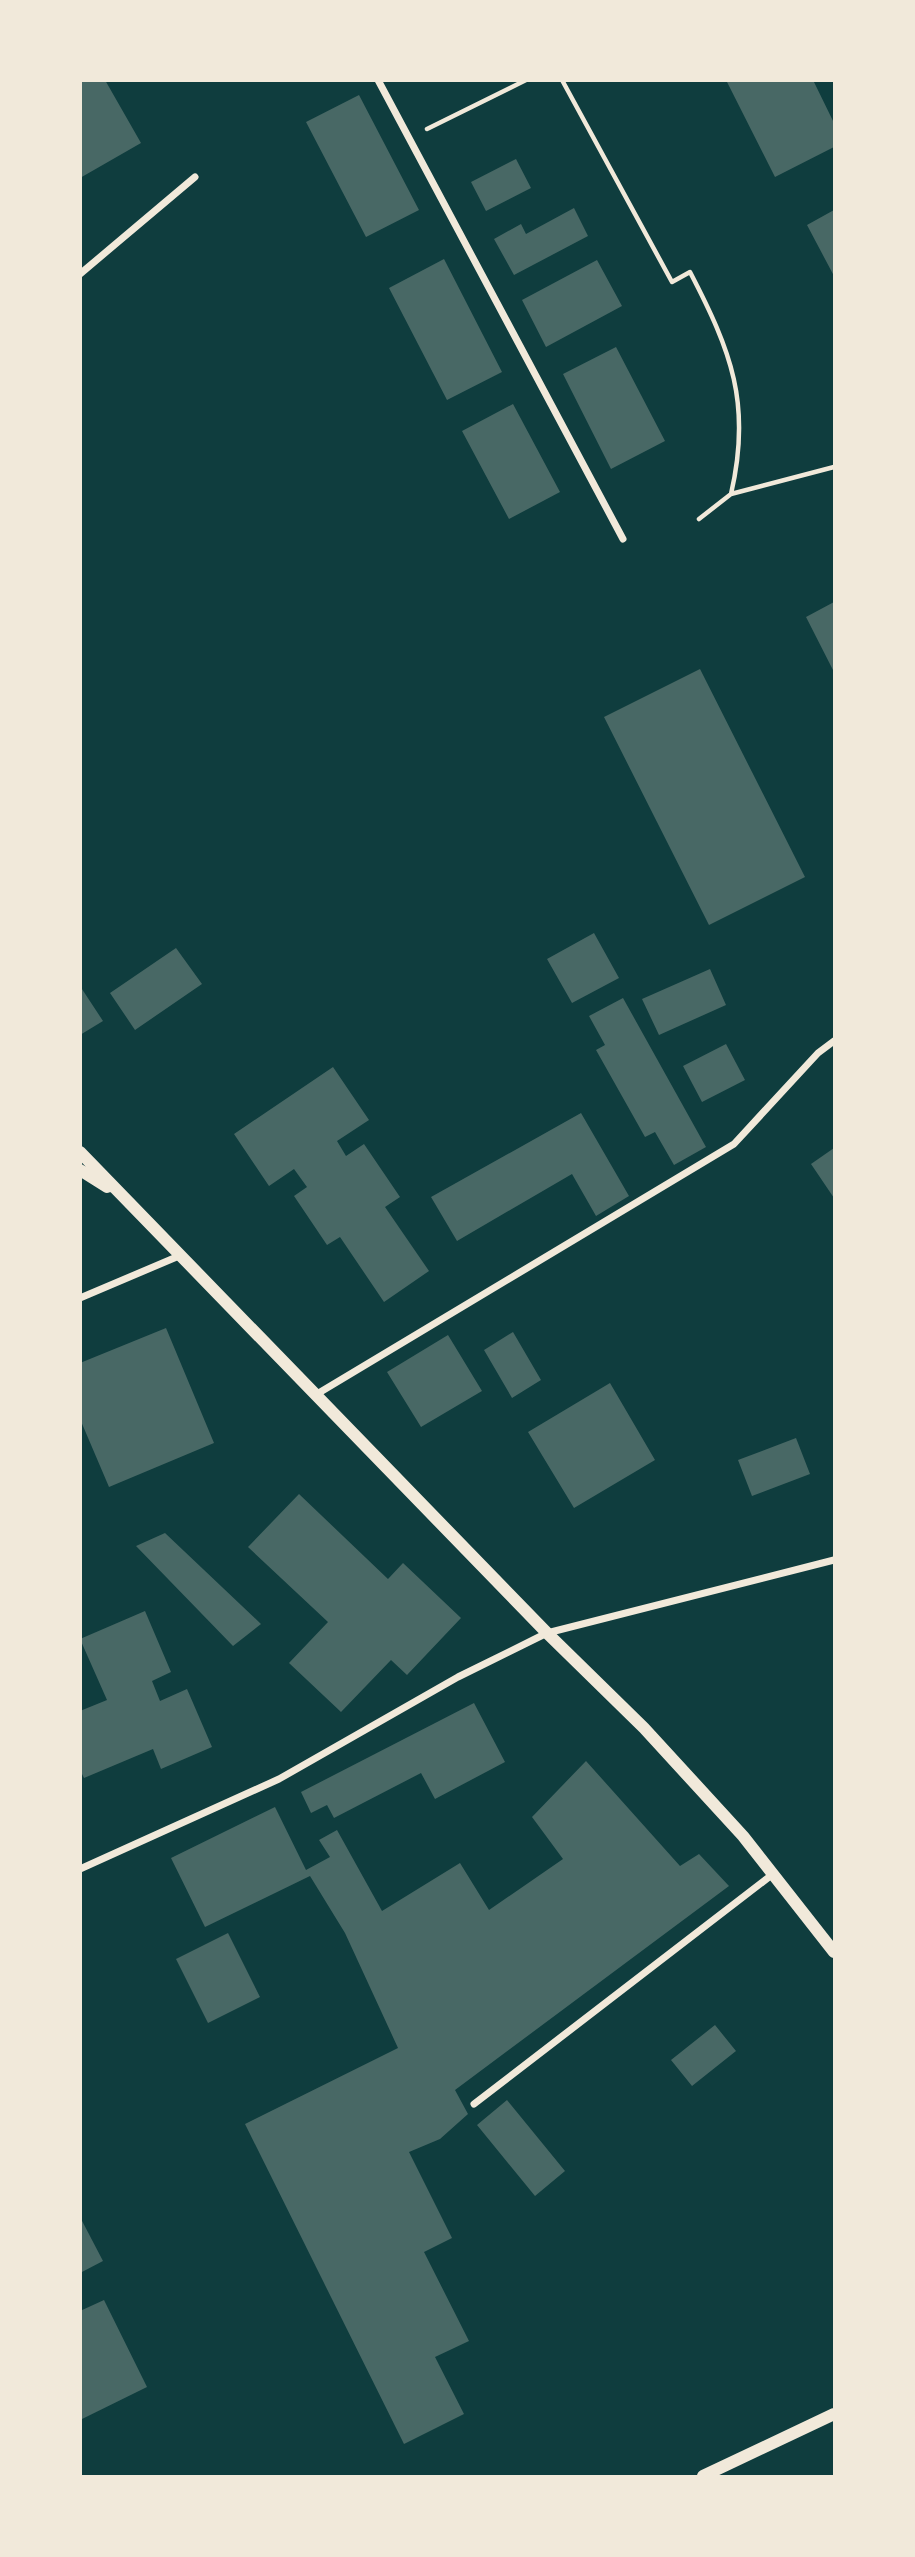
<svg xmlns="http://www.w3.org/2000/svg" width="915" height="2557" viewBox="0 0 915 2557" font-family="Ubuntu,sans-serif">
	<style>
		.building { fill: #486865 }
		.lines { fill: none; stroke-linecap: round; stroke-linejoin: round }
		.path { stroke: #f1e9da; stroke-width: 4.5 }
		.minor { stroke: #f1e9da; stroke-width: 7 }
		.tertiary { stroke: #f1e9da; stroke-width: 12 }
	</style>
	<rect width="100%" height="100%" fill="#0f3d3e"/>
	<path class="building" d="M80 80H105L141 143 80 178Z
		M726 80H813L834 123V147L775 177Z
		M359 95 419 210 366 237 306 122Z
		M516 159 531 188 486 211 471 182Z
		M574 208 588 236 514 275 494 239 521 224 526 234Z
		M834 210V276L807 225Z
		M444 259 502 372 447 400 389 288Z
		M597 260 622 306 546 347 522 300Z
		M616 347 665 441 611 469 563 374Z
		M513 404 560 492 509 519 462 431Z
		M834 602V672L806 617Z
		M700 669 805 877 709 925 604 717Z
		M594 933 619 978 572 1003 547 959Z
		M176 948 202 984 135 1030 110 993Z
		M710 969 726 1005 659 1035 642 999Z
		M80 986 103 1021 80 1035Z
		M623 998 706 1147 674 1165 655 1132 645 1137 596 1050 605 1045 589 1016Z
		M726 1044 745 1080 702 1102 683 1066Z
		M333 1067 369 1120 337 1141 346 1156 364 1144 400 1197 385 1207 429 1271 384 1302 340 1237 327 1245 294 1196 307 1187 294 1169 269 1186 234 1134Z
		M581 1113 629 1196 596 1216 572 1174 457 1241 431 1197Z
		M834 1148V1198L811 1164Z
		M166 1328 214 1443 109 1487 80 1419V1363Z
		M513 1332 541 1380 512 1398 484 1350Z
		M448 1335 482 1391 421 1427 387 1372Z
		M610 1383 655 1460 574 1508 528 1432Z
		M796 1438 810 1474 752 1496 738 1460Z
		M299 1494 388 1579 403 1563 461 1618 407 1675 391 1660 341 1712 289 1663 328 1622 248 1547Z
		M165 1533 261 1624 233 1646 136 1546Z
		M145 1611 171 1672 152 1681 160 1701 187 1689 212 1747 161 1769 153 1749 84 1778 80 1770V1711L107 1700 80 1639Z
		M474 1703 505 1762 435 1799 421 1773 334 1818 327 1805 311 1813 301 1792Z
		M586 1761 680 1866 699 1854 729 1886 455 2090 468 2114 440 2139 409 2152 452 2238 424 2252 469 2341 435 2357 464 2414 404 2444 245 2124 398 2048 345 1933 310 1876 205 1927 171 1858 275 1807 306 1870 330 1857 319 1840 337 1830 382 1911 460 1863 489 1910 563 1859 532 1817Z
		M228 1933 260 1997 208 2023 176 1959Z
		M715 2025 736 2051 692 2086 671 2060Z
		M507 2100 565 2171 535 2196 477 2125Z
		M80 2217 103 2261 80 2273Z
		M104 2300 147 2387 80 2420V2311Z"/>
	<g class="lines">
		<path class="path" d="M562 80 672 282 690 272C731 351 752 404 731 494L834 467
			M427 129 526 80
			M699 519 731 494"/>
		<path class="minor" d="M378 80 623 539
			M80 274 195 177
			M80 1298 179 1256
			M317 1394 734 1144 818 1053 834 1041
			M80 1869 279 1779 458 1677 547 1633 834 1560
			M474 2104 773 1874"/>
		<path class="tertiary" d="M80 1152 547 1633 644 1728 743 1836 834 1952
			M80 1170 107 1187
			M703 2476 834 2414"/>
	</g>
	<rect width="915" height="2557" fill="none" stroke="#f1e9da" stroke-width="164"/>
</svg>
